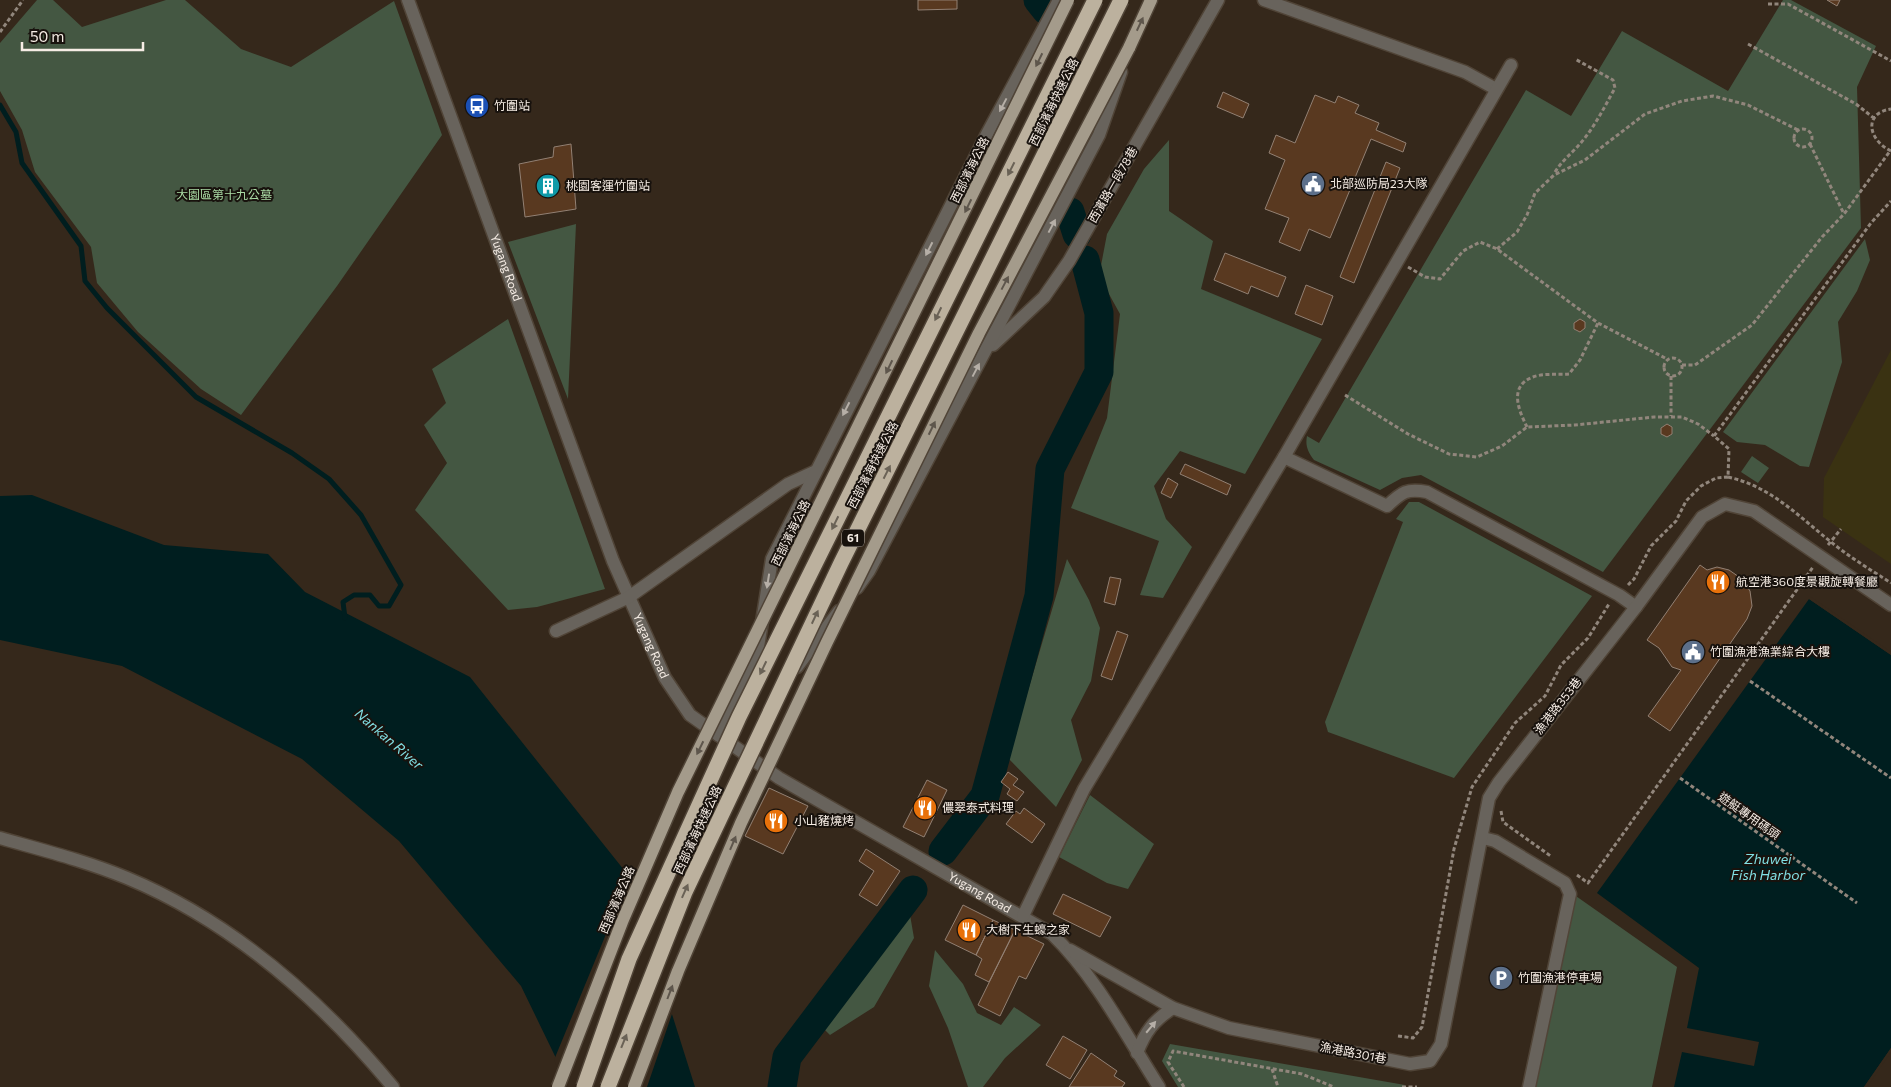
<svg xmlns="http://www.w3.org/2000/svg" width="1891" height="1087" viewBox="0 0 1891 1087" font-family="Commissioner,'Noto Sans TC',sans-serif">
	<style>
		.green { fill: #445742 }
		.sand { fill: #3a3212 }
		.water { fill: #001e1f }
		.pier { fill: #35281b }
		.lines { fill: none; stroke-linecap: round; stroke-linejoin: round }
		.stream { stroke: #001e1f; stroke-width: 5 }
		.river { stroke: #001e1f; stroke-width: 29 }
		.building { fill: #593920; stroke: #928073 }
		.minor-casing { stroke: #504437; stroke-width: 15 }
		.major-casing { stroke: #504437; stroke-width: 15 }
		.path { stroke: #91867c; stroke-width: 3; stroke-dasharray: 4 2.5; stroke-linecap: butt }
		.minor { stroke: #68635c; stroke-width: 12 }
		.major { stroke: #a49b8b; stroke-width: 12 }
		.major-bridge-casing { stroke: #504437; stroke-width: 15; stroke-linecap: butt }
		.highway-bridge-casing { stroke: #504437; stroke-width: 18; stroke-linecap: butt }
		.major-bridge { stroke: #a49b8b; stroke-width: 12 }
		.highway-bridge { stroke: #bcb19e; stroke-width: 15 }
		.oneway { fill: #5e564c }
		.oneway2 { fill: #b6afa7 }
		.oneway3 { fill: #6a6256 }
		.labels { text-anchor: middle; stroke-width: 4; stroke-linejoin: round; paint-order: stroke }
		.shield { fill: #18120d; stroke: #b3aba4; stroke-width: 1 }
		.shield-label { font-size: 11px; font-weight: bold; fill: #f6ede5 }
		.street-label { font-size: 12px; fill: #f6ede5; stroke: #18120d }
		.poi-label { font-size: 12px; fill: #f6ede5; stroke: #18120d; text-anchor: start }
		.park-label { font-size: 12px; fill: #abdca6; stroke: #18120d }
		.water-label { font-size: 14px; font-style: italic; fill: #81dfe3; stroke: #18120d }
	</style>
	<rect width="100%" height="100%" fill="#35281b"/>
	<path class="green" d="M37 0H53L82 27 166 0H185L241 49 291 67 394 1 442 135 337 286 241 415 201 389 138 332 97 283 91 247 35 172 22 130 0 91V43Z
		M1783 0H1791L1876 46 1857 87 1861 228 1603 572 1421 475 1402 478 1380 490 1314 460C1308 452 1305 446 1307 436L1319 443 1526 90 1571 116 1622 31 1728 91Z
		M1169 140V211L1213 241 1201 289 1322 339 1245 474 1180 451 1154 486 1166 519 1192 547 1163 598 1140 595 1159 541 1071 508 1107 418 1120 314 1099 276 1107 234 1144 169Z
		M576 224 568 399 508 242Z
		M1865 239 1870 260 1857 291 1838 322 1842 362 1809 467 1800 466 1765 445 1737 442 1723 432Z
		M508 319 605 589 537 607 508 610 415 510 447 463 424 425 446 403 432 369Z
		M1752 456 1769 468 1758 483 1741 472Z
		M1409 502H1419L1592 596 1454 778 1328 732 1325 722 1403 522 1396 519Z
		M1067 559 1089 600 1100 628 1091 681 1071 720 1082 760 1056 807 1008 758Z
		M1090 795 1154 844 1128 889 1107 883 1059 857Z
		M1573 894 1677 967 1652 1087H1534Z
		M909 909 914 938 874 1007 830 1035 820 1025Z
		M935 950 963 984 977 1013 1001 1025 1014 1007 1041 1025 1005 1058 983 1087H968L948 1028 929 986Z
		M1170 1044 1405 1085 1404 1087H1178L1162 1061Z"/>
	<path class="sand" d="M1891 350V564L1823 517 1824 478Z"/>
	<path class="water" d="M32 495 164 545 268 554 305 592 470 677 628 875 695 1087H570L521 986 399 841 302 759 122 666 0 640V496Z
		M1809 599 1891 655V1048L1864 1087H1674L1682 1052 1754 1066 1759 1042 1687 1028 1699 968 1597 893Z"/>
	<path class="pier" d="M1811 597 1891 652V655L1809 599Z
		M630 876 673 1011 647 1087H567L554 1060Z
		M1891 1048V1052L1867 1087H1864Z"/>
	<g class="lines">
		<path class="stream" d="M0 105 16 132 22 163 81 246 85 281 107 308 196 397 292 453 329 479 361 515 401 585 389 606H379L370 595H354L343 602 345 618"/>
		<path class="river" d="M1038 0 1046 10
			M1070 212 1077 234
			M943 851 985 796 1039 596 1050 469 1099 372V313L1085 260
			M782 1087 787 1057 913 890"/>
	</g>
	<path class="building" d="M918 0H957V9L918 10Z
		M1827 0H1840L1837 6Z
		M1223 92 1249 104 1243 118 1217 107Z
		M1315 95 1335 103 1338 96 1359 105 1355 113 1379 123 1376 130 1406 143 1403 152 1371 139 1330 238 1309 229 1300 251 1279 242 1289 218 1265 209 1285 160 1269 153 1276 135 1295 143Z
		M571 144 576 209 525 217 519 164 553 157 554 147Z
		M1386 162 1400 168 1354 283 1340 277Z
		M1225 253 1286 277 1278 297 1251 286 1248 294 1214 280Z
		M1306 285 1333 296 1322 325 1295 314Z
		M1580 319 1585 322V328L1580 332 1574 329V323Z
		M1667 424 1672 427V434L1667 437 1661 434V428Z
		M1185 464 1231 485 1227 495 1180 474Z
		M1168 478 1178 484 1171 498 1161 493Z
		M1700 565 1707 570 1717 567 1729 570 1742 579 1750 591 1752 606 1747 619 1670 731 1648 716 1681 670 1672 667 1659 648 1647 640Z
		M1110 577 1121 579 1115 605 1104 602Z
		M1117 631 1128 635 1112 680 1101 676Z
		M1008 772 1018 779 1013 785 1024 792 1017 801 1007 794 1010 789 1001 782Z
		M927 780 947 790 924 837 903 827Z
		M769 788 808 806 783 854 745 836Z
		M1024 808 1045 824 1032 843 1006 824 1016 811 1020 814Z
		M866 849 900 871 877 906 859 895 874 871 859 861Z
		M1063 894 1111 917 1100 937 1053 914Z
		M963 905 993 920 976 955 945 940Z
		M993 920 1015 930 989 982 975 975 982 959 976 955Z
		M1015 930 1044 944 1026 979 1019 976 1000 1016 978 1005Z
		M1063 1036 1087 1050 1070 1079 1046 1065Z
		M1091 1053 1117 1071 1114 1076 1125 1083 1122 1087H1069Z"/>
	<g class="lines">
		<g class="minor-casing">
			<g id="minor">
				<path id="s1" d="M408 0 613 561 665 678 690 715 779 778 1052 934C1096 977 1126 1035 1159 1087"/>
				<path d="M1264 0 1465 72 1496 89"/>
				<path d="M993 345 1044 297 1069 261 1218 0"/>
				<path d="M1284 457 1387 506C1402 492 1407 488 1427 492L1619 595 1636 607"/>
				<path d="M857 588 869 571 1099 135 1121 72"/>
				<path d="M556 631 629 597 788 484 814 472"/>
				<path d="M797 667 839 611"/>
				<path d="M718 735 758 647 772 559 988 132 1059 0"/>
				<path d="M0 838C42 850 86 861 127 878 233 922 320 999 393 1087"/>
				<path d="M1483 838 1495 841 1565 883 1570 894 1529 1087"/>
				<path d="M1023 916 1084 789 1284 457 1511 65"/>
				<path d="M1070 950 1173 1008 1229 1028 1410 1064 1430 1061 1441 1044 1489 798 1499 782 1636 607 1702 517 1725 504 1754 511 1891 605"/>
				<path d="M1137 1053C1145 1032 1154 1020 1173 1008"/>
			</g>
		</g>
		<g class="major-casing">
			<path id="major" d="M1129 48 1151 0"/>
		</g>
		<path class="path" d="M1768 4H1788L1891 61
			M0 32 23 0
			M1748 44 1856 104 1875 119
			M1794 138a9 9 0 1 1 18 0a9 9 0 1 1-18 0Z
			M1810 144 1844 214
			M1891 151C1868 140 1863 113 1891 109
			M1555 172C1563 159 1574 152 1584 139 1596 124 1605 106 1615 88L1613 80 1575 59
			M1497 249 1517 232 1527 215 1535 193 1554 175 1585 160 1645 114 1682 101 1713 96 1748 105 1798 130
			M1408 267 1425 277 1440 279 1463 251 1480 242 1497 249 1598 323 1667 359
			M1664 367a9 9 0 1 1 18 0a9 9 0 1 1-18 0Z
			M1682 365H1695L1752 325 1822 237 1844 214 1890 151
			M1671 376V416
			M1345 395 1408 434 1449 454 1477 457 1502 446 1527 427 1575 425 1654 417H1682L1698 424 1714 436
			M1527 427C1519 411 1508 386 1533 377 1543 373 1558 375 1569 374L1580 360 1598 323
			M1728 477C1774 487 1804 522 1840 549 1856 561 1874 572 1891 583
			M1828 545 1841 529
			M1628 585 1634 579 1651 546 1676 521 1686 501 1701 486 1716 478 1728 477 1729 449 1714 436 1871 223 1891 201
			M1750 681 1891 778
			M1680 778 1857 903
			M1501 811 1503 822 1552 857
			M1577 875 1588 883 1813 567
			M1398 1036 1413 1038 1422 1027 1454 849 1472 787 1515 723 1545 696 1561 665 1588 638 1609 604
			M1272 1069 1278 1087
			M1184 1087 1168 1062 1173 1051 1302 1074 1334 1087
			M1402 1087H1417"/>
		<use href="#minor" class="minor"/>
		<use href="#major" class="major"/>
		<g class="major-bridge-casing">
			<path id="major-bridge" d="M558 1087 622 922 678 792 1068 0
				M634 1087 678 971 741 823 827 642 979 333 1129 48"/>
		</g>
		<g class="highway-bridge-casing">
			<path id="highway-bridge" d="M584 1087 629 959 739 717 1095 0
				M608 1087 685 892 841 563 1121 0"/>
		</g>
		<use href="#major-bridge" class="major-bridge"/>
		<use href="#highway-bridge" class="highway-bridge"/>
	</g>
	<defs><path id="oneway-solid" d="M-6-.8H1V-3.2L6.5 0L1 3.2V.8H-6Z" transform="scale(1.25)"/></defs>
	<g class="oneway">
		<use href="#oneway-solid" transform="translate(1140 24) rotate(-65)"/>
		<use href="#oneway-solid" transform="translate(1039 60) rotate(116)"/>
		<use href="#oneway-solid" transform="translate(968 206) rotate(116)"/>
		<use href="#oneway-solid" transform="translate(1005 283) rotate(-62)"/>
		<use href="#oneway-solid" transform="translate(889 367) rotate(116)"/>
		<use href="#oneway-solid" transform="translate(932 428) rotate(-64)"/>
		<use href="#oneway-solid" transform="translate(700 748) rotate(116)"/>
		<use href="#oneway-solid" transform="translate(733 843) rotate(-67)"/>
		<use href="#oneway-solid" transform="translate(670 992) rotate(-69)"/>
	</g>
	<g class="oneway2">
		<use href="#oneway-solid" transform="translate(1003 105) rotate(118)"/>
		<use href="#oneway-solid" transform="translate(1052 226) rotate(-62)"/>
		<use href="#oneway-solid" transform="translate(929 249) rotate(117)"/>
		<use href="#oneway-solid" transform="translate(976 370) rotate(-62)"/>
		<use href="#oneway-solid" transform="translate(846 409) rotate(117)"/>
		<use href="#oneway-solid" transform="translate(768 581) rotate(99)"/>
		<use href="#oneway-solid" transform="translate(1151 1027) rotate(-50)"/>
	</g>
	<g class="oneway3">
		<use href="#oneway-solid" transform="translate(1011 169) rotate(117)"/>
		<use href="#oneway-solid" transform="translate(938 314) rotate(116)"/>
		<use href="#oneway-solid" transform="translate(887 472) rotate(-63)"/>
		<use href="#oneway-solid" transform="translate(835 523) rotate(116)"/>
		<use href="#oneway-solid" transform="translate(815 617) rotate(-65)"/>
		<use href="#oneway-solid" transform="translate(763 668) rotate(116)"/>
		<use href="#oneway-solid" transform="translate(685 891) rotate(-66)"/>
		<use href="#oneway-solid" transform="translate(624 1041) rotate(-68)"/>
	</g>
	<defs>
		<g id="bus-disc" transform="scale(1.25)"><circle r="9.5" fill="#1a4fb4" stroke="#18120d"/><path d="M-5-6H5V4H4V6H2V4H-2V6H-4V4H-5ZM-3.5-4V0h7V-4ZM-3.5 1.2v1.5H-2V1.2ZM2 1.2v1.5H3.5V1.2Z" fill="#fff"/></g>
		<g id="civic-disc" transform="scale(1.25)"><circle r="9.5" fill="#5c6f8a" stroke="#18120d"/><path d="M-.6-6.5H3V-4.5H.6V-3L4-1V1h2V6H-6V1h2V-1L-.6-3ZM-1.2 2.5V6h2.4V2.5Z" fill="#fff"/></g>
		<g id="building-disc" transform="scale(1.25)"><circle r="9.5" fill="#0f9aa8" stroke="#18120d"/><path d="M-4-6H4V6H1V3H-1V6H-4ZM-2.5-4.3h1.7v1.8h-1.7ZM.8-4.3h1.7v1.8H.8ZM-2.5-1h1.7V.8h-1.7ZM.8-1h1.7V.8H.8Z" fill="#fff"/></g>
		<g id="restaurant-disc" transform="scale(1.25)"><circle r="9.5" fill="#e8710a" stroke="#18120d"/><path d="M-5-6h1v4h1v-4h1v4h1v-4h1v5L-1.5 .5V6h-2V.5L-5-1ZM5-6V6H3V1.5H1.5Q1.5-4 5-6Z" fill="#fff"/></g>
		<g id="parking-disc" transform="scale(1.25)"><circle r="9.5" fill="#5c6f8a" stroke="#18120d"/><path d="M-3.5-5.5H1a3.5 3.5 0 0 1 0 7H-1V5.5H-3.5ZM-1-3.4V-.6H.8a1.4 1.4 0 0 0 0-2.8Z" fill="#fff"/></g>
	</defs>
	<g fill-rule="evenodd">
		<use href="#bus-disc" x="477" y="106"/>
		<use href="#civic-disc" x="1313" y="184"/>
		<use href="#building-disc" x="548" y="186"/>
		<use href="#restaurant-disc" x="1718" y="582"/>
		<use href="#civic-disc" x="1693" y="652"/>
		<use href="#restaurant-disc" x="925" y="808"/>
		<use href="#restaurant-disc" x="776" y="821"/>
		<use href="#restaurant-disc" x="969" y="930"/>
		<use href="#parking-disc" x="1501" y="978"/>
	</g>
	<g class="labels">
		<rect class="shield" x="842" y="529.5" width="22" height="17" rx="4"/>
		<g class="shield-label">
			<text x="853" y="542">61</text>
		</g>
		<g class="street-label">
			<text transform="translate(1054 102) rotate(-64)" y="4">西部濱海快速公路</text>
			<text transform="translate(970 170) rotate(-64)" y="4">西部濱海公路</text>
			<text transform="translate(1113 185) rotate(-60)" y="4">西濱路一段78巷</text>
			<text dy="4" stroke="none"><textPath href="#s1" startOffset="285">Yugang Road</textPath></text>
			<text transform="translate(873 465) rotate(-63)" y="4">西部濱海快速公路</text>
			<text transform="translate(791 533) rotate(-64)" y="4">西部濱海公路</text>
			<text dy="4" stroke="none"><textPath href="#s1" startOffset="690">Yugang Road</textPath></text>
			<text transform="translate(1558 706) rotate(-52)" y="4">漁港路353巷</text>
			<text transform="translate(1749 816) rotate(35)" y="4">遊艇專用碼頭</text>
			<text transform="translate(698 830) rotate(-65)" y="4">西部濱海快速公路</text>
			<text dy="4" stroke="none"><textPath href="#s1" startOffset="1110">Yugang Road</textPath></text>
			<text transform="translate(617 900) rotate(-67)" y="4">西部濱海公路</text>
			<text transform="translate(1353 1053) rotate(11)" y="4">漁港路301巷</text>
		</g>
		<g class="poi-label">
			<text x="494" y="110">竹圍站</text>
			<text x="1330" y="188">北部巡防局23大隊</text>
			<text x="566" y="190">桃園客運竹圍站</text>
			<text x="1736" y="586">航空港360度景觀旋轉餐廳</text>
			<text x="1710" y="656">竹圍漁港漁業綜合大樓</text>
			<text x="942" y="812">儂翠泰式料理</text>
			<text x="794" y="825">小山豬燒烤</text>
			<text x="986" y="934">大樹下生蠔之家</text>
			<text x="1518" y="982">竹圍漁港停車場</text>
		</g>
		<g class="park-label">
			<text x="224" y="199">大園區第十九公墓</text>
		</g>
		<g class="water-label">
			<text transform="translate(389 739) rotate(41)" y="5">Nankan River</text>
			<text x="1768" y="864">Zhuwei<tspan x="1768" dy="16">Fish Harbor</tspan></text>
		</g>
	</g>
	<path d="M22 42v8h121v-8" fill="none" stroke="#f6ede5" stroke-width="2.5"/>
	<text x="30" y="42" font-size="15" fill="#f6ede5" stroke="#18120d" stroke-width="4" paint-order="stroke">50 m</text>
</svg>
